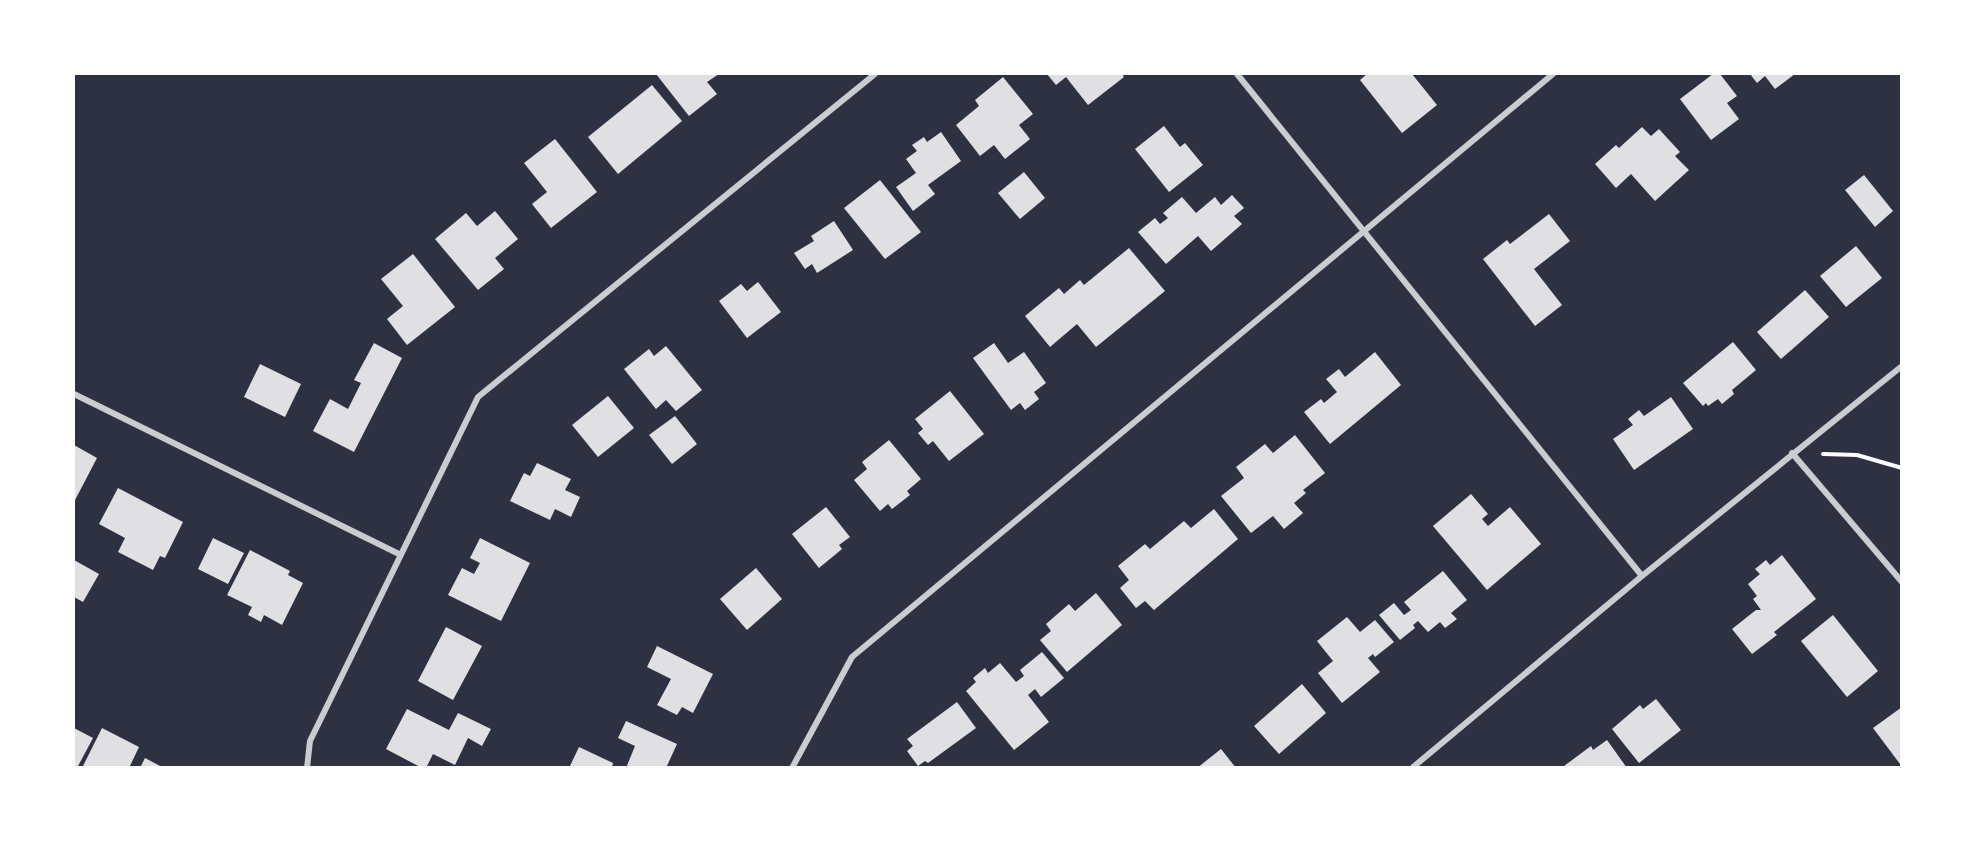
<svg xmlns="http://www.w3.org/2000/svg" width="1975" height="841" viewBox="0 0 1975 841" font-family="'Archivo Narrow',sans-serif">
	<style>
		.building { fill: #e0e0e3 }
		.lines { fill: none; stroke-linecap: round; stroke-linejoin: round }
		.path { stroke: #fff; stroke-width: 4 }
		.minor { stroke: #caccd0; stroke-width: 6 }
	</style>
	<rect width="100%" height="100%" fill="#2d3142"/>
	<path class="building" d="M656 74H719L707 82 717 94 689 116Z
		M1047 74H1122L1124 77 1088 105 1066 77 1056 85Z
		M1367 74H1412L1437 105 1402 133 1360 80Z
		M1713 74H1720L1737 96 1727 103 1739 119 1711 140 1680 99Z
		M1750 74H1795L1775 89 1765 76 1757 83Z
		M1003 77 1033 114 1019 125 1030 139 1005 159 994 145 980 156 956 125 979 106 975 100Z
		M652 85 682 121 618 174 588 137Z
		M1164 126 1180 147 1185 143 1203 165 1169 192 1135 149Z
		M1642 127 1651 136 1659 129 1680 152 1675 156 1689 170 1655 201 1631 174 1616 188 1595 164 1616 145 1619 148Z
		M941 132 961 161 928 185 935 194 913 211 896 187 916 173 906 159 917 151 912 145 924 137 927 142Z
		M555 139 597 192 551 228 532 204 547 192 524 163Z
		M1024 172 1045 198 1020 219 998 193Z
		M1864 175 1893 211 1875 227 1845 190Z
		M880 180 921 232 885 259 844 208Z
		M1232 195 1244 208 1234 216 1242 224 1211 251 1198 236 1166 264 1138 232 1155 218 1160 224 1168 218 1163 213 1182 197 1196 213 1215 197 1221 205Z
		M495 211 518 239 495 258 504 269 478 290 435 239 466 213 477 226Z
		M1549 214 1570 241 1534 269 1562 305 1535 326 1483 259 1507 240 1510 244Z
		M834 221 853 250 817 273 812 264 805 269 794 253 814 241 811 236Z
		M1856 246 1882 278 1846 307 1820 276Z
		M1129 248 1165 291 1096 347 1077 324 1050 347 1025 316 1059 288 1064 294 1080 280 1084 285Z
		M413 254 455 307 407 345 387 319 403 306 381 279Z
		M758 282 781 312 747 338 719 301 741 284 747 291Z
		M1805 290 1829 317 1781 359 1757 332Z
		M1733 342 1756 370 1732 390 1734 394 1722 404 1718 399 1708 406 1706 403 1703 406 1683 383Z
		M374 343 402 358 354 452 313 431 330 399 348 409 361 383 354 380Z
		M994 343 1008 363 1024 352 1046 383 1034 392 1039 399 1025 410 1020 403 1011 410 973 358Z
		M666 346 702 390 676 411 666 400 656 409 624 369 649 349 654 356Z
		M1375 352 1401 385 1330 444 1304 412 1321 399 1324 403 1337 392 1326 379 1339 369 1345 377Z
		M260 364 301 384 285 417 244 397Z
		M950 391 984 434 949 461 933 441 928 445 918 433 923 429 915 419Z
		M608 396 634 428 598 457 572 425Z
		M1671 397 1693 429 1634 470 1613 439 1633 425 1628 419 1639 410 1644 416Z
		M675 416 697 444 672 464 649 435Z
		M1295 435 1325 473 1303 490 1306 493 1294 503 1303 513 1284 529 1273 516 1251 533 1221 496 1244 478 1236 467 1265 444 1273 453Z
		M889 440 921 479 907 491 910 495 892 509 888 504 880 511 854 480 867 469 862 462Z
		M74 445 97 458 74 502Z
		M537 463 571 479 565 490 580 497 571 517 555 509 550 520 510 501 524 473 530 476Z
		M118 488 183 522 165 558 160 556 153 570 118 552 125 538 99 524Z
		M1471 494 1488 514 1482 519 1488 526 1510 507 1541 544 1487 590 1433 526Z
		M826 507 850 537 839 545 842 549 819 568 792 534Z
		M1214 509 1238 539 1154 610 1145 601 1136 608 1120 588 1129 580 1118 566 1145 544 1150 549 1184 521 1191 528Z
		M213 538 244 553 228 584 198 569Z
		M480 538 530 563 501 621 448 595 462 568 474 574 480 563 470 558Z
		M250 550 290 571 288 575 303 583 282 625 264 615 261 622 248 615 252 607 227 595Z
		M1782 555 1816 599 1774 632 1777 635 1752 654 1732 629 1756 610H1761L1753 599 1757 596 1748 584 1760 574 1755 569 1766 560 1770 565Z
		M74 560 99 574 83 602 74 597Z
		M756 568 782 599 747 630 720 599Z
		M1443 571 1467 600 1451 613 1457 619 1445 628 1440 622 1428 632 1418 621 1413 625 1415 628 1400 640 1379 615 1394 603 1404 615 1411 610 1404 602Z
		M1096 593 1122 625 1067 672 1040 640 1051 631 1046 624 1069 604 1075 611Z
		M1833 615 1878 671 1847 697 1801 641Z
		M1347 617 1360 632 1375 620 1394 642 1375 657 1373 654 1368 658 1380 672 1342 703 1318 673 1333 661 1317 641Z
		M446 627 482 646 453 700 418 681Z
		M657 646 713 674 693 713 682 707 677 715 657 705 671 679 647 667Z
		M1042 652 1064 678 1041 697 1035 689 1028 695 1049 722 1014 750 966 691 976 682 973 678 985 668 988 673 1000 663 1016 682 1024 676 1020 670Z
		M1302 684 1326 713 1279 754 1254 726Z
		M1656 699 1681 730 1639 763 1612 729 1640 705 1643 709Z
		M957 702 976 728 928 763 925 761 918 766 907 751 913 746 907 739Z
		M1902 707V763L1900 764 1873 728Z
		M407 709 449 730 458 713 491 729 482 746 468 738 455 765 433 754 426 768H422L386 749Z
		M626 721 677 744 666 768H626L635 746 618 738Z
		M74 728 93 738 77 768H74Z
		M102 728 139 747 129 768H82Z
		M1607 740 1627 768 1564 766 1591 746 1593 750Z
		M579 747 613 763 612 768H569Z
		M1221 749 1236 768H1197Z
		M145 758 164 768H140Z"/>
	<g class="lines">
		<path class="path" d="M1823 454 1857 455 1902 468"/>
		<path class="minor" d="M1237 74 1642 576
			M74 394 399 554
			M1792 453 1902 582
			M307 768 310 741 478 397 875 74
			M792 768 852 657 1553 74
			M1412 768 1642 576 1902 366"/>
	</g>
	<rect width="1975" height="841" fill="none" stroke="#ffffff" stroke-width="150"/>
</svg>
